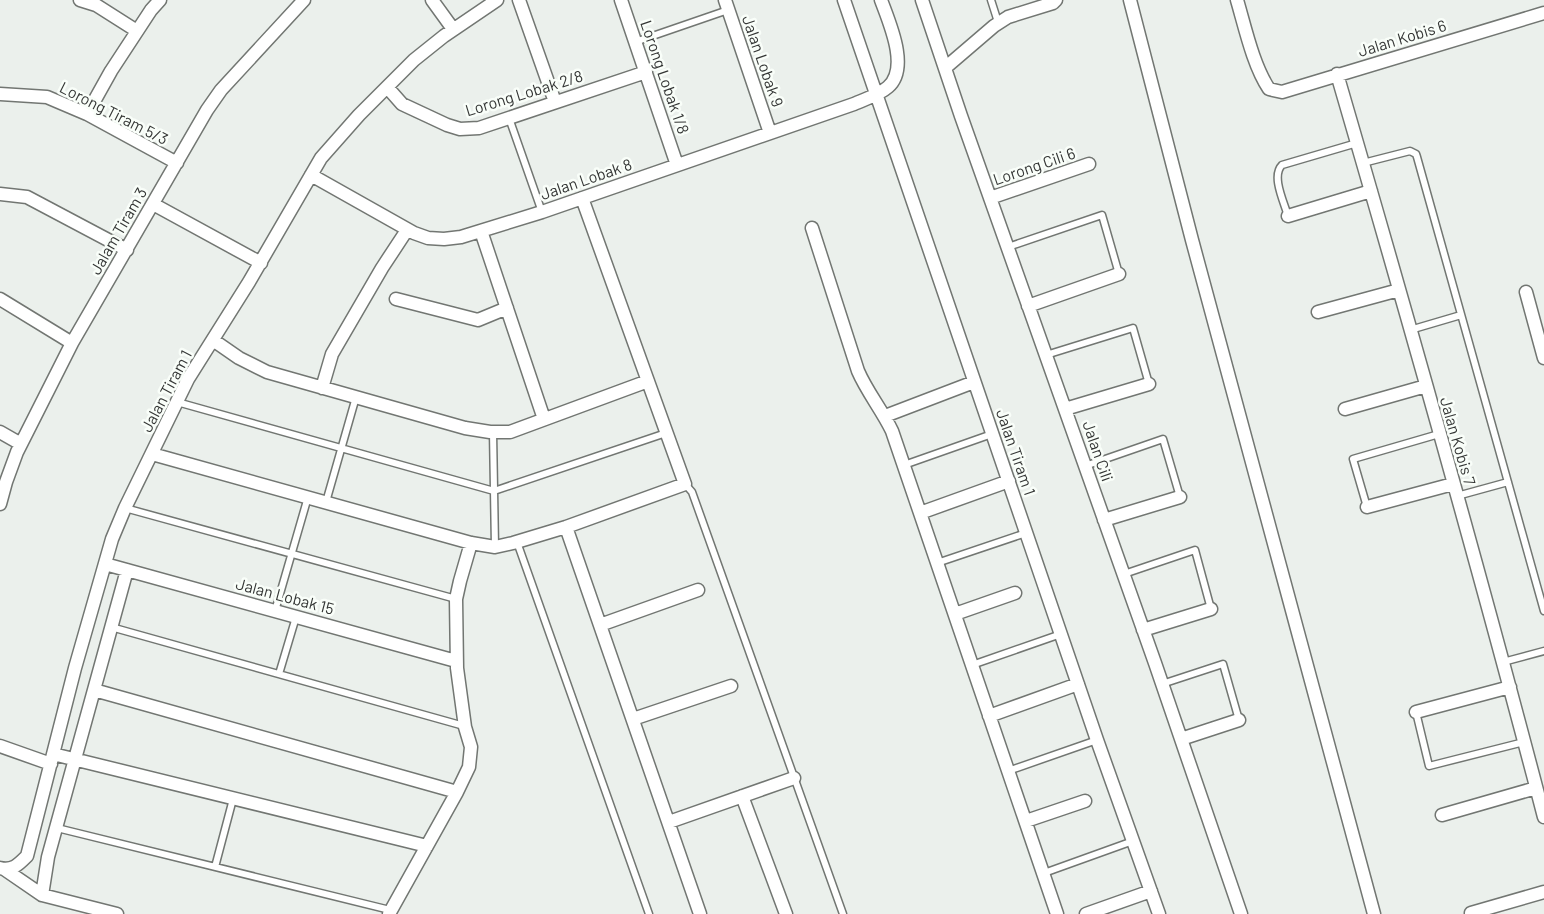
<svg xmlns="http://www.w3.org/2000/svg" width="1544" height="914" viewBox="0 0 1544 914" font-family="Barlow,sans-serif">
	<style>
		.lines { fill: none; stroke-linecap: round; stroke-linejoin: round }
		.service-casing { stroke: #727672; stroke-width: 9 }
		.minor-casing { stroke: #727672; stroke-width: 15 }
		.service { stroke: #fff; stroke-width: 6 }
		.minor { stroke: #fff; stroke-width: 12 }
		.labels { text-anchor: middle; stroke-width: 5; stroke-linejoin: round; paint-order: stroke }
		.street-label { font-size: 16px; fill: #343635; stroke: #f9fef9 }
	</style>
	<rect width="100%" height="100%" fill="#ebf0ec"/>
	<g class="lines">
		<g class="service-casing">
			<path id="service" d="M991 0 998 22
				M635 42 728 10
				M509 118 542 212
				M1363 163 1410 151 1416 154 1417 157 1544 611
				M1288 216C1284 202 1271 176 1282 165L1357 143
				M1008 247 1102 215 1119 274
				M1410 330 1461 315
				M1046 355 1133 328 1149 384
				M177 402 494 491 666 433
				M493 432 495 547
				M904 465 992 434
				M1085 466 1163 439 1180 497
				M685 484 692 492 843 914
				M1457 496 1508 482
				M326 502 356 397
				M1367 507 1353 459 1439 434
				M125 508 456 599
				M517 542 649 914
				M937 563 1026 533
				M1124 574 1195 550 1211 609
				M275 611 308 497
				M111 627 464 726
				M1503 662 1544 651
				M972 665 1061 634
				M279 674 296 617
				M1162 684 1223 664 1239 720
				M1416 712 1429 766 1524 742
				M1008 771 1097 740
				M57 828 390 910
				M215 867 233 799
				M1044 873 1133 841"/>
		</g>
		<g class="minor-casing">
			<path id="minor" d="M80 0 96 5 137 31
				M432 0 453 29
				M519 0 555 102
				M621 0 677 165
				M725 0 770 133
				M844 0 1097 740 1159 914
				M922 0 961 116 1155 663 1241 914
				M1130 0 1192 240 1374 914
				M1237 0C1245 27 1253 65 1269 89L1282 92 1544 13
				M945 68 994 26 1008 17 1053 3 1056 0
				M1337 74C1409 321 1479 568 1544 817
				M387 87 402 104 447 125 460 129 479 128 646 72
				M0 94 47 97 87 114 177 163
				M87 114 111 71 151 10 160 0
				M311 175 414 233 428 238 444 239 461 237 542 212 854 104C865 99 879 95 888 87 910 68 889 22 881 0
				M0 194 27 197 127 250
				M990 198 1089 164
				M153 204 261 263
				M1288 216 1371 191
				M812 228 858 371C867 392 882 410 892 431L1057 914
				M481 231 544 419
				M1526 292 1544 358
				M0 299 72 343
				M396 299 478 320 507 308
				M1028 306 1119 274
				M1318 312 1399 290
				M213 340 239 358 267 372 465 428 490 432H510L648 381
				M322 388 332 354 382 268 407 230
				M1065 409 1149 384
				M1345 409 1426 386
				M885 416 974 382
				M0 432 21 444
				M152 454 471 543 495 547 513 543 566 527 685 484 582 198
				M0 504 6 482 17 452 72 343 207 110 221 90 304 0
				M1367 507 1453 484
				M920 513 1009 481
				M1104 520 1180 497
				M566 527 700 914
				M105 564 456 661
				M955 614 1015 593
				M600 625 698 590
				M1143 630 1211 609
				M94 690 457 792
				M1416 712 1510 687
				M989 716 1078 684
				M633 719 731 686
				M1181 739 1239 720
				M0 746 51 764
				M53 754 427 846
				M742 796 786 914
				M1442 815 1536 788
				M1026 821 1085 801
				M669 822 794 778
				M0 868C13 871 19 864 27 856L75 668 112 539 125 508 188 379 249 282 321 158 359 115 414 60 444 36 497 0
				M4 869 42 895 117 914
				M42 895 48 857 127 570
				M1471 913 1544 892
				M389 914 457 792 469 767 471 747 465 727 457 668 456 599 460 581 471 543
				M1086 914 1151 891"/>
		</g>
		<use href="#service" class="service"/>
		<use href="#minor" class="minor"/>
	</g>
	<g class="labels">
		<g class="street-label">
			<text transform="translate(1402 38) rotate(-17)" y="6">Jalan Kobis 6</text>
			<text transform="translate(763 61) rotate(71)" y="6">Jalan Lobak 9</text>
			<text transform="translate(665 77) rotate(71)" y="6">Lorong Lobak 1/8</text>
			<text transform="translate(524 93) rotate(-17)" y="6">Lorong Lobak 2/8</text>
			<text transform="translate(114 113) rotate(27)" y="6">Lorong Tiram 5/3</text>
			<text transform="translate(1034 166) rotate(-19)" y="6">Lorong Cili 6</text>
			<text transform="translate(586 179) rotate(-19)" y="6">Jalan Lobak 8</text>
			<text transform="translate(118 231) rotate(-60)" y="6">Jalam Tiram 3</text>
			<text transform="translate(166 391) rotate(-62)" y="6">Jalan Tiram 1</text>
			<text transform="translate(1458 441) rotate(74)" y="6">Jalan Kobis 7</text>
			<text transform="translate(1098 451) rotate(71)" y="6">Jalan Cili</text>
			<text transform="translate(1016 452) rotate(71)" y="6">Jalan Tiram 1</text>
			<text transform="translate(285 596) rotate(15)" y="6">Jalan Lobak 15</text>
		</g>
	</g>
</svg>
